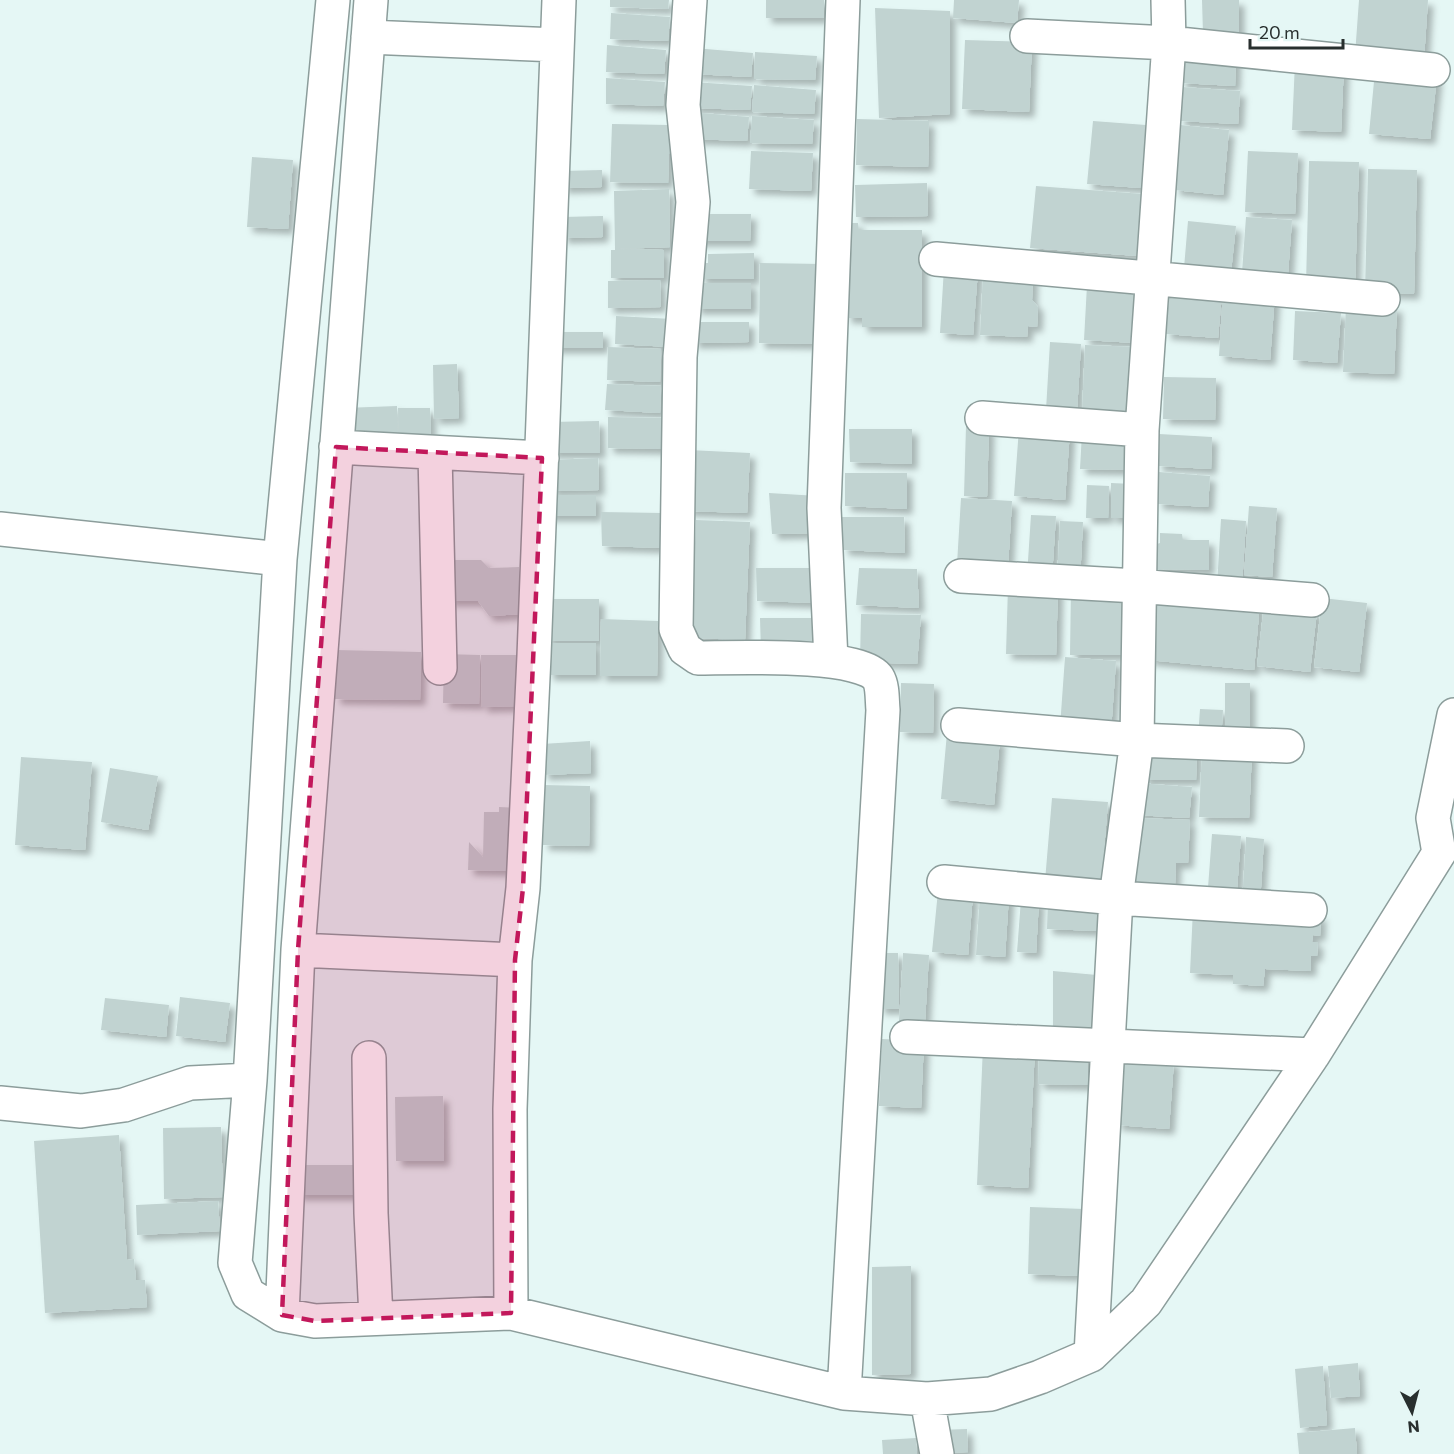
<svg xmlns="http://www.w3.org/2000/svg" width="1454" height="1454" viewBox="0 0 1454 1454" font-family="Commissioner,sans-serif">
	<style>
		.building { fill: #c1d3d1; filter: url(#shadow) }
		.lines { fill: none; stroke-linecap: round; stroke-linejoin: round }
		.minor-casing { stroke: #8c9d9b; stroke-width: 36 }
		.minor { stroke: #fff; stroke-width: 33 }
		.marked { fill: #c2185b; fill-opacity: 0.2; stroke: #c2185b; stroke-width: 4.5; stroke-dasharray: 12 8; stroke-linejoin: round }
	</style>
	<defs>
		<filter id="shadow"><feDropShadow dx="5.5" dy="5.5" stdDeviation="3" flood-color="#0004"/></filter>
	</defs>
	<rect width="100%" height="100%" fill="#e5f7f5"/>
	<path class="building" d="M610 0H669L668 9 610 7Z
		M766 0H824V18H766Z
		M954 0H1019L1017 23 953 18Z
		M1202 0H1239V35L1203 34Z
		M1359 0H1428L1424 59 1355 55Z
		M875 8 950 11V114L879 118Z
		M611 13 670 17 668 41 610 39Z
		M965 40 1032 42 1029 112 962 109Z
		M607 45 666 50 664 74 606 72Z
		M694 48 753 53 751 77 693 74Z
		M755 52 817 56 815 80 754 79Z
		M1182 52 1236 54 1235 86 1180 83Z
		M1295 62 1344 64 1341 132 1292 130Z
		M1375 71 1437 77 1430 139 1369 134Z
		M606 78 665 82 663 106 606 104Z
		M693 82 752 86 750 110 692 108Z
		M754 85 816 90 814 114 752 112Z
		M1182 87 1240 91 1238 124 1179 121Z
		M690 112 749 117 747 141 690 139Z
		M752 116 814 120 812 144 750 143Z
		M857 119 929 121 928 167 856 165Z
		M1093 121 1146 125 1141 188 1087 184Z
		M612 124 670 125 668 183 610 182Z
		M1180 125 1229 130 1223 195 1174 190Z
		M751 151 813 153 811 191 749 189Z
		M1248 151 1298 153 1295 214 1245 212Z
		M252 157 293 160 288 229 247 227Z
		M1309 161 1359 162 1355 286 1306 285Z
		M1368 169 1417 170 1414 294 1365 292Z
		M602 170V187L562 188V171Z
		M927 183 928 216 856 217 855 185Z
		M1036 186 1143 194 1138 256 1030 248Z
		M669 189 670 247 619 249 664 250V278H611V250H615L614 191Z
		M697 214H751L750 241H697Z
		M603 216V237L562 238V217Z
		M1246 217 1292 220 1288 274 1242 272Z
		M1188 221 1236 226 1231 272 1184 268Z
		M846 223H858L859 230H922V327H862V318H846Z
		M754 253V279H700L699 263H708V254Z
		M760 263 823 264 822 344 759 343Z
		M944 268 978 270 973 335 940 333Z
		M983 272 1033 274 1032 300 1038 307 1037 327 1028 326 1027 337 980 335Z
		M660 280 661 307 608 308V281Z
		M695 283H751V309H695Z
		M1087 285 1140 291 1136 343 1084 340Z
		M1170 289 1222 294 1218 338 1165 334Z
		M1223 291 1275 295 1270 360 1219 356Z
		M1346 305 1397 307 1394 374 1343 372Z
		M1295 311 1341 313 1337 363 1293 360Z
		M616 316 673 319 671 347 615 344Z
		M693 322H749V342L693 343Z
		M553 332H603V348H553Z
		M1050 342 1081 344 1077 412 1046 410Z
		M1085 345 1138 347 1135 415 1082 412Z
		M608 347 661 349 660 382 607 380Z
		M457 364 459 418 434 419 433 365Z
		M1164 377 1216 378 1215 420 1163 419Z
		M607 384 661 386 660 413 605 410Z
		M397 406 398 445 345 447 344 408Z
		M398 408H430L431 440H399Z
		M608 417 664 418 663 449 608 448Z
		M599 421 600 453H550V422Z
		M966 426H989L987 497 964 496Z
		M1019 428 1070 431 1065 500 1014 496Z
		M849 429H912V464L850 462Z
		M1082 432 1134 434 1133 470 1080 469Z
		M1159 434 1212 437 1211 469 1157 466Z
		M689 450 750 453 747 513 686 511Z
		M598 458 599 490 550 491 549 460Z
		M1159 472 1210 476 1208 507 1157 504Z
		M845 473H907V509L845 506Z
		M1111 483 1134 484V518H1111Z
		M1087 485 1109 486 1108 518H1086Z
		M769 493 818 496 817 533 772 534Z
		M547 495H596V516H547Z
		M961 498 1012 501 1008 567 957 564Z
		M1249 506 1277 508 1272 577 1244 575Z
		M601 512 663 513 664 548 602 546Z
		M1031 515 1056 516 1052 577 1027 576Z
		M842 517H904L905 553 843 550Z
		M1221 519 1246 521 1242 586 1217 585Z
		M696 520 750 522 745 640 691 638Z
		M1060 521 1083 522 1080 580 1057 579Z
		M1160 533 1182 534 1183 540H1209V570L1154 569V545L1160 543Z
		M447 560H481L489 568 519 567 521 614 489 616 478 601H447Z
		M756 568H818L819 603 757 601Z
		M859 568 917 569 919 608 856 605Z
		M1008 586 1058 587 1056 655 1006 654Z
		M1071 587 1122 588 1121 655H1070Z
		M1155 594 1260 603 1254 670 1148 660Z
		M1322 598 1367 603 1359 672 1314 667Z
		M545 599H599V641H545Z
		M1264 605 1317 611 1310 672 1257 666Z
		M861 614 921 615 917 664 860 662Z
		M760 618H822V654L761 652Z
		M601 619 658 621 657 676H600Z
		M548 643H596V675H548Z
		M336 650 421 652 420 700 335 699Z
		M444 654 480 655 479 704 443 703Z
		M481 655H517L518 706 482 707Z
		M1065 657 1116 661 1111 731 1060 727Z
		M901 683 934 684 933 733 900 732Z
		M1225 683H1250V737H1225Z
		M1200 709 1223 710 1221 740 1198 738Z
		M947 733 1000 739 994 805 941 799Z
		M590 741 591 773 543 775 542 744Z
		M1202 749 1252 751 1249 818 1199 817Z
		M1142 750H1197L1196 780H1142Z
		M21 757 92 762 85 850 15 845Z
		M110 768 158 776 148 830 101 822Z
		M1137 783 1192 787 1189 818 1135 815Z
		M544 785 590 786 589 846 543 845Z
		M1052 798 1108 802 1101 886 1045 881Z
		M499 807 520 808 508 871 468 870 469 842 483 857 484 812H499Z
		M1137 818 1190 820 1188 863H1176L1175 885 1134 884Z
		M1212 834 1241 836 1236 903 1207 901Z
		M1246 837 1264 839 1260 904 1242 903Z
		M938 891 973 894 968 955 932 952Z
		M980 894 1009 895 1005 957 976 955Z
		M1048 898 1099 899V931L1047 929Z
		M1021 899 1039 900 1036 953 1017 952Z
		M1193 909 1321 915 1320 936 1313 935 1312 942H1318L1317 956H1311V971L1265 969 1263 986 1233 984V975L1190 973Z
		M879 953H898L899 1009H879Z
		M903 953 929 955 925 1022 899 1021Z
		M1053 971 1097 975 1091 1033 1053 1034Z
		M180 997 230 1003 225 1042 176 1036Z
		M105 998 169 1005 166 1037 101 1030Z
		M882 1039 924 1041 921 1108 879 1106Z
		M983 1046 1035 1048 1028 1188 977 1185Z
		M1039 1047H1088V1085L1038 1084Z
		M1121 1057 1174 1061 1169 1129 1116 1125Z
		M443 1096 444 1161H396L395 1097Z
		M221 1127 223 1197 164 1199 163 1128Z
		M119 1135 127 1260 134 1259 136 1280H145L147 1307 45 1313 34 1141Z
		M296 1165H363L362 1195H296Z
		M218 1201 220 1231 137 1235 136 1205Z
		M1030 1207 1084 1209 1082 1276 1028 1274Z
		M911 1266V1374L872 1375V1267Z
		M1358 1363 1360 1396 1331 1398 1328 1366Z
		M1323 1366 1327 1425 1300 1428 1295 1369Z
		M1355 1428 1357 1454H1299L1297 1433Z
		M967 1429 968 1452 938 1453V1430Z
		M916 1438 917 1454H883L882 1440Z"/>
	<g class="lines">
		<g class="minor-casing">
			<path id="minor" d="M333 0 280 559 250 1080 235 1263 248 1294 282 1315 315 1321 511 1313 844 1393 927 1399 991 1394 1040 1377 1091 1355 1146 1302 1313 1055 1439 853
				M690 0 683 105 693 202 680 357 676 629 685 649 698 658C731 658 861 652 878 678 883 686 882 701 883 710L844 1393
				M1027 36 1169 43 1433 70
				M368 37 557 45
				M936 259 1383 299
				M982 418 1142 430
				M336 447 542 458
				M435 454 440 668
				M0 529 280 559
				M961 576 1137 586 1312 600
				M831 660 824 508 843 0
				M958 725 1137 740 1287 746
				M1439 853 1433 818 1454 715
				M944 882 1116 898 1310 910
				M298 950 515 960
				M907 1037 1313 1055
				M369 1058 371 1213 376 1318
				M0 1103 81 1111 124 1105 190 1083 250 1080
				M511 1313 510 1109 515 960 523 888 534 656 559 0
				M282 1315 298 950 371 0
				M1091 1355 1116 898 1137 740 1142 430 1169 43 1168 0
				M927 1399 937 1454"/>
		</g>
		<use href="#minor" class="minor"/>
	</g>
	<path class="marked" d="M336 447 542 458 523 888 515 960 511 1313 315 1321 282 1315 298 950Z"/>
	<g transform="translate(1412 1412) rotate(174)" stroke="#e5f7f5" stroke-width="4.5" paint-order="stroke">
	<path d="M0-4.5L10 22L0 15L-10 22Z" fill="#282f2e"/>
	<text y="-9" font-size="16" font-weight="bold" text-anchor="middle" fill="#282f2e">N</text>
	</g>
	<path d="M1250 39v9h93v-9" fill="none" stroke="#282f2e" stroke-width="3"/>
	<text x="1259" y="39" font-size="18" fill="#282f2e" stroke="#e5f7f5" stroke-width="4.5" paint-order="stroke">20 m</text>
</svg>
